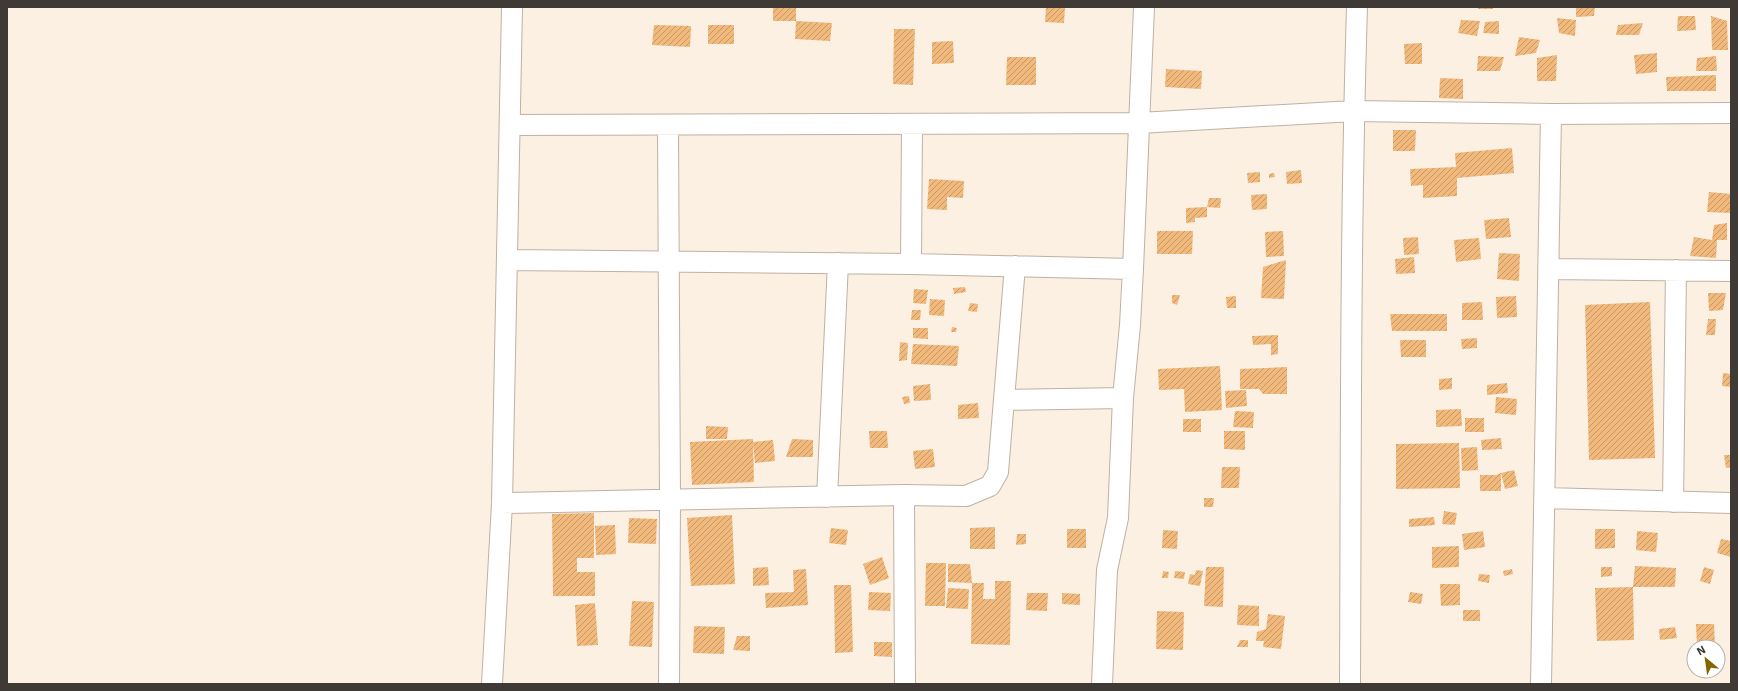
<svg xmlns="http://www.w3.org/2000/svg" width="1738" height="691" viewBox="0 0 1738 691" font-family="'IBM Plex Sans',sans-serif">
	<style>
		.building { fill: url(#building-hatch) }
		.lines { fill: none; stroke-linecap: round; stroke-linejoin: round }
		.minor-casing { stroke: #bdb1a5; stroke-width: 22 }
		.minor { stroke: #fff; stroke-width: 20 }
	</style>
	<defs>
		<pattern id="building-hatch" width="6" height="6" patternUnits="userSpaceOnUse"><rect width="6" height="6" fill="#f2b97c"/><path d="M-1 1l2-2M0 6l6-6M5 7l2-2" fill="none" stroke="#c59766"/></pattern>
	</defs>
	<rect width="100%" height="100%" fill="#fcf0e3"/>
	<path class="building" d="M773 7H796V21L832 23 830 41 795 39 796 21H773Z
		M1046 7H1065L1064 23 1045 22Z
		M1478 7H1493V9H1478Z
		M1576 7H1595L1594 16 1576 17Z
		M1678 16H1695L1696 30 1677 31Z
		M1711 16 1727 21 1728 50H1712Z
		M1557 18 1576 20 1575 36 1559 33Z
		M1461 20 1480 21 1477 36 1458 33Z
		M1499 21V34L1483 33 1485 22Z
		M1643 23 1639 35H1616L1618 25Z
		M654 25 691 26 690 47 652 45Z
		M708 25H734V44H708Z
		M894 29H915L913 85 893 84Z
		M1519 37 1540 40 1536 53 1515 56Z
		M953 41 954 63 932 64V42Z
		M1422 43V64H1405L1404 44Z
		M1657 53V72L1636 74 1634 55Z
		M1557 55 1556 81H1537V58Z
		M1478 56 1504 57 1500 71H1477Z
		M1716 56 1717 71H1696L1697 58Z
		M1007 57H1036V85H1006Z
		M1166 69 1202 71 1201 89 1165 87Z
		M1716 75V91H1667L1666 77Z
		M1440 78 1463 79V99L1439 98Z
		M1393 130H1416L1415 151H1393Z
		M1512 148 1514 173 1457 178V196L1423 198V185L1411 186 1410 169 1456 167 1455 153Z
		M1301 170 1302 183 1287 184 1286 172Z
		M1260 172V182L1248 183 1247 173Z
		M1274 173 1275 177 1269 178V174Z
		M929 179 964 181 963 198 947 197V210L927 209Z
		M1709 192 1731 194V213L1707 212Z
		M1267 194V209L1252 210 1251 195Z
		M1209 198H1221L1220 208 1207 207V217L1195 218V222L1186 223V208L1207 207Z
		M1509 218 1511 237 1486 239 1484 220Z
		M1727 223V240H1712H1717L1716 258 1690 256 1694 237 1712 240 1714 225Z
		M1157 231H1193L1192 254H1157Z
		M1283 231 1284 256 1266 257 1265 232Z
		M1418 237 1419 254 1404 255 1403 238Z
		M1479 238 1481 259 1456 262 1454 240Z
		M1499 253 1520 254 1519 281 1497 279Z
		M1414 257 1415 273 1396 274 1395 259Z
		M1286 260 1284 299 1261 298 1263 267Z
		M965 287 966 292 954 294 953 288Z
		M914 289 928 290 926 304 913 303Z
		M1708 293H1726L1723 310 1709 311Z
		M1172 295H1180L1177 305 1172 303Z
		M1236 296V308H1227L1226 297Z
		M1516 296 1517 317 1497 318 1496 297Z
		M930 299 945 300 944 316 929 315Z
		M1482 302 1483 320H1462V303Z
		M1650 302 1655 458 1589 460 1585 305Z
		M970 303 978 304 977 312 968 311Z
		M912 310H921L920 320H911Z
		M1390 314H1447V331H1392Z
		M1708 319H1716L1715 335H1706Z
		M952 327 957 328 956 332H951Z
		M913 328H928V339L913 338Z
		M1278 335V354L1271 355V344L1253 345 1252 336Z
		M1477 338V348L1462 349 1461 339Z
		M1400 340H1426V357H1401Z
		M900 342 908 343 907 360 899 361Z
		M913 344 959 346 957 366 911 364Z
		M1220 366 1222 410 1185 412 1184 389 1159 390 1158 369Z
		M1287 367V394H1263L1259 389H1240V369Z
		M1723 373 1731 374V387L1722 386Z
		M1452 378V389L1439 390V379Z
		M1507 383 1508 393 1487 395V385Z
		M930 384 931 400 914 401 913 386Z
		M1246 390 1247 406 1226 408 1225 391Z
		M909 396 910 403 904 404 902 397Z
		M1496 397 1517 399 1516 415 1495 413Z
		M978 403 979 418 958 419V405Z
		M1461 409 1462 426 1436 427V410Z
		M1235 411 1254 412 1253 428 1233 427Z
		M1465 418H1484V432H1465Z
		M1183 419H1201V432H1183Z
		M706 426 728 427 727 439H706Z
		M869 431H887L888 448H870Z
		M1224 431H1245V450L1224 449Z
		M1501 438 1502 449 1482 450 1481 440Z
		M753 439 754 482 692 485 690 442Z
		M792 439 813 440V457H786Z
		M773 440 775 461 755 463 753 442Z
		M1459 443 1460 488 1396 489V444Z
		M1477 447 1478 470 1462 471 1461 448Z
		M933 449 935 467 915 469 913 451Z
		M1724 455H1731V467L1726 468Z
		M1222 467H1240L1239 488H1221Z
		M1514 470 1518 486 1505 489 1501 473Z
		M1501 473V491H1480V475H1496Z
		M1204 498H1214L1213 507H1204Z
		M1444 511 1457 513 1455 525 1442 524Z
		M594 513V558H577V572H595V596H553L552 514Z
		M732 515 735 584 691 586 687 518Z
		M1434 517 1435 525 1409 527V519Z
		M629 518 657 519 656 544 628 543Z
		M615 525 616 554 596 555 595 526Z
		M995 527V549H970V528Z
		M831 528 848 530 846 545 829 543Z
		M1067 529H1086V548H1067Z
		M1595 529H1615V548L1595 549Z
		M1163 530 1178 531 1177 549 1162 548Z
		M1483 531 1485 547 1464 550 1462 534Z
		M1637 531 1658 533 1656 552 1636 550Z
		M1017 534H1026V544L1016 545Z
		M1721 539 1731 541V557L1717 553Z
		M1459 546V567L1432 568V547Z
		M882 557 889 578 870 585 863 564Z
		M926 563H946L945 606H925Z
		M948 564H970L972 583 948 582Z
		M1635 566 1676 568 1675 587H1633Z
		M768 567 769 585 753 586V568Z
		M1206 567H1224L1223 607 1204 606Z
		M1601 567H1612V576L1601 577Z
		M1704 567 1714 570 1710 584 1700 581Z
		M806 569 808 605 766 608 765 593 794 592 793 570Z
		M1512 569 1513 574 1504 576 1503 571Z
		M1196 570 1203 571 1200 586 1188 584 1190 574 1195 575Z
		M1163 571 1169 572 1168 578H1162Z
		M1175 571 1185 572 1184 579 1174 578Z
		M1479 574 1490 575 1489 583 1478 581Z
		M995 581H1011L1010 645 971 644 972 583H984L983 599H995Z
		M1440 584H1460V605L1441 606Z
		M834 585H851L853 652 835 653Z
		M1633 587 1634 640 1597 641 1595 588Z
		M948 588 969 589 968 609 946 608Z
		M869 592 891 593 890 611 868 610Z
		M1410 592 1423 594 1421 604 1408 602Z
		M1027 593H1048L1047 611 1026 610Z
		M1062 593 1080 594V605L1062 604Z
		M632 601 654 602 652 647 629 646Z
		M595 603 598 645 577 646 575 605Z
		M1238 605 1259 606V626L1237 625Z
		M1463 610H1480V621H1463Z
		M1157 611 1184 612 1183 650 1156 649Z
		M1268 614 1285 616 1281 649 1263 647 1264 641H1256L1257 632 1266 629Z
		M1696 624H1714L1715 645 1697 646Z
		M694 626 725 627 724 654 693 653Z
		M1675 627 1677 638 1660 640 1659 629Z
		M737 636H750V651L733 650Z
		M1240 640H1248V647H1237Z
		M874 642H892V657L874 656Z"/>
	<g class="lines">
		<g class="minor-casing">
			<path id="minor" d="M510 125 1139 123 1354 111 1551 114 1731 113
				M668 125 670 501 669 684
				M507 260 911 264 1133 269
				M911 264 912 125
				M1549 269 1731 271
				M1004 400 1123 398
				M904 495 905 684
				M827 497 838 263
				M1545 498 1731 503
				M1673 502 1676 270
				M502 503 904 495 966 496 990 486 998 472 1015 266
				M492 684 502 503 512 7
				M1102 684 1107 570 1118 518 1123 398 1130 325 1133 269 1144 7
				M1350 684C1351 458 1350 233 1357 7
				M1541 684 1551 114"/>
		</g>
		<use href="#minor" class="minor"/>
	</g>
	<rect width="1738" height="691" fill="none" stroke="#3f3a35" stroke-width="16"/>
	<g transform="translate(1706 659) rotate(331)"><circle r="19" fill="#ffffff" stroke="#b2b0ae"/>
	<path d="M0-3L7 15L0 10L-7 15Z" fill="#856600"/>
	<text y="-6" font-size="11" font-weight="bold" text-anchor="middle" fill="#3f3a35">N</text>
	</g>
</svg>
